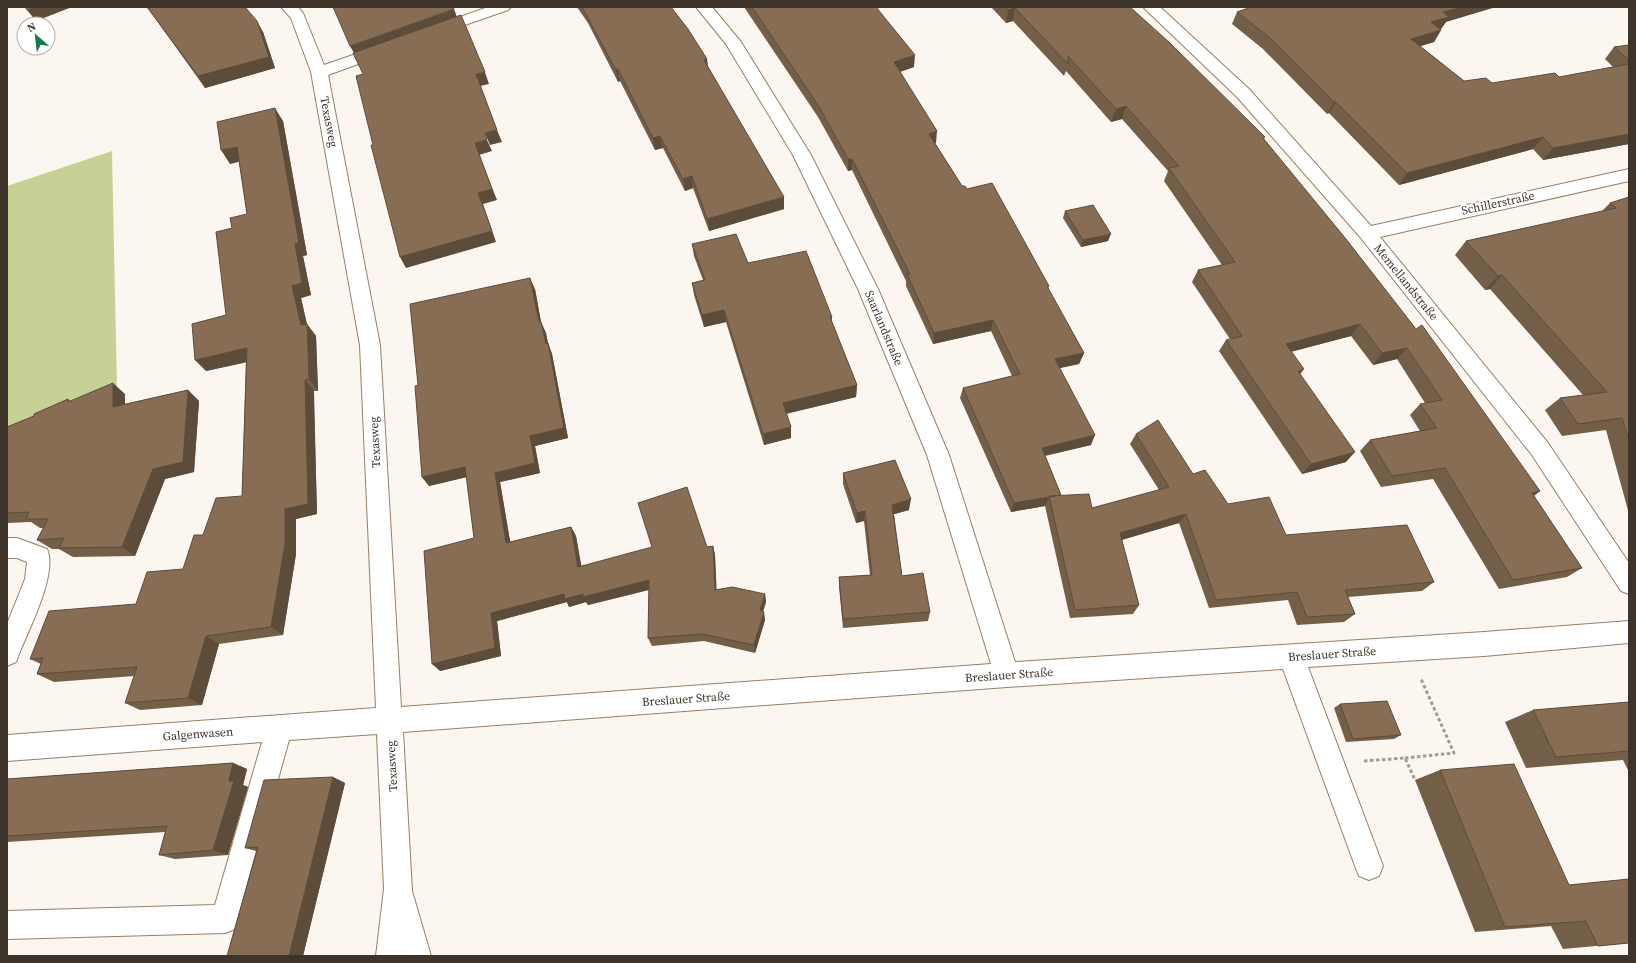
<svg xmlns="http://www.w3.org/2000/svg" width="1636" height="963" viewBox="0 0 1636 963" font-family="'Source Serif 4',serif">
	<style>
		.green { fill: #c8d195 }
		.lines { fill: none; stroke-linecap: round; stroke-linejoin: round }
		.minor-casing { stroke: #987f65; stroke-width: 2 }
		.path { stroke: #a49c94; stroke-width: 3; stroke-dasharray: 3.5 2.5; stroke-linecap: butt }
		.minor { fill: #fff; fill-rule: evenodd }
		.wall { fill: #735e48 }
		.shaded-wall { fill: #5e4c3b }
		.building { fill: #866d54; stroke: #5e4c3b }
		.labels { text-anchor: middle; stroke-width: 4; stroke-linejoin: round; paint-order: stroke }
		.street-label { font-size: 12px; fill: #3f3429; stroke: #fff }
	</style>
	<rect width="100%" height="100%" fill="#fcf6f1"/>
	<path class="green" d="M112 151 117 390 7 437V186Z"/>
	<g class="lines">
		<g class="minor-casing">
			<path id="minor" d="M281 7H298L303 13 324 65 385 44 391 46 393 49 391 52 328 75 380 345 401 707 991 664 927 455 858 289 793 155 726 44 696 7H712L741 42 811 155 878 289 949 455 1015 662 1484 632 1629 621V643L1484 656 1308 667 1383 866 1379 876 1369 880 1359 876 1355 866 1283 669 1007 687 403 732 412 891 431 956H376L384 889 377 734 289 740 239 919 235 929 225 933 7 939V911L215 905 262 742 7 761V735L376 708 360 345 311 72 291 18Z
				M488 7H511L508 10 439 34 434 36 429 34 426 31 429 28Z
				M1143 7H1160L1249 89 1371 226 1629 169V181L1380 237 1548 443 1629 563V594L1621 591 1532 455 1361 238 1237 97Z
				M7 538H17L47 549C58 573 29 629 19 654L16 662 7 666V624L25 579 27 562 17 558H7Z"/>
		</g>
		<path class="path" d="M1405 758 1454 753 1421 679
			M1364 761 1405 758 1415 780"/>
		<use href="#minor" class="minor"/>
	</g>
	<path class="wall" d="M147 7H245L263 32 275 68 205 88Z
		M577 7H671L707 59 708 67 784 209 709 231 693 188 685 191 663 148 655 150 620 81 618 82 588 23Z
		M744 7H876L914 67 900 72 936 143H935L962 186 967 189 1049 286 1048 289 1084 353 1079 364 1059 368 1091 445 1045 456 1061 495 1060 496 1092 508 1159 490 1130 444 1136 434 1193 474 1228 504 1286 535 1434 582 1422 591 1348 597 1355 614 1344 622 1297 625 1288 600 1209 608 1179 523 1122 540 1139 605 1133 614 1070 618 1045 506 1011 512 960 398 963 388 1012 376 991 331 933 344 906 286V281L852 170 848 171 818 117Z
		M991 7H1130L1265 137 1264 139 1540 491 1534 496 1582 568 1567 577 1499 589 1433 479 1381 487 1360 451 1370 440 1420 431 1410 415 1420 404 1425 403 1397 359 1373 365 1351 336 1291 352 1300 374 1346 462 1302 474 1219 351 1226 340 1230 339 1192 282 1198 270 1222 265 1164 181 1168 171 1122 119 1111 122 1066 71 1064 76 1013 21 1006 23Z
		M1237 12 1446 22 1441 29H1440L1441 30 1434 42 1420 46 1464 81 1492 83 1559 77 1613 67 1605 59 1614 47 1629 45V144L1543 160 1533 149 1399 185 1329 113 1327 114 1263 49 1232 24Z
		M283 121 307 255 303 256 311 295 301 298 307 324 316 336 318 391H314V406L317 514 296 519V554L283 635 219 644 202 705 140 710 125 703 134 676 54 682 37 674 41 664 30 659 136 604 183 569 203 535 242 496 246 362 206 371 226 315 232 228 247 214 239 161 230 164Z
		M1629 197V514L1606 430 1562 436 1545 410 1560 398 1583 395 1490 289 1485 290 1455 255 1466 241 1601 212 1610 203Z
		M1065 211 1108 241 1081 247 1063 218Z
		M692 244 748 263 832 317V322L857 385 856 397 786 414 791 438 764 445 726 322 704 327 694 295 692 283 703 280 694 256Z
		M535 289 541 322 546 333 548 343 552 354 568 438 535 446 540 473 500 482 510 542 571 527 576 536 581 566 707 547 713 546 715 555 716 590 765 594 766 602 763 611 765 620 755 653 704 641 652 646 648 638 649 590 588 605 586 602 569 607 567 602 497 621 501 656 440 671 474 538 467 477 429 486 422 477 418 385Z
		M188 390 199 401 194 472 165 479 135 556 73 557 59 549H52L37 540 43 528H40L31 522 7 523V427L34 416 68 399 70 401 125 394V404Z
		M843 473 909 510 894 514 902 576 930 612 928 621 843 628 839 587V577L870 575 864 521 856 523 843 484Z
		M1629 702V772L1623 760 1526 768 1505 722 1533 710Z
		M1340 704 1401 735 1394 739 1346 742 1334 708Z
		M233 763 247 769 243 785 248 787 228 855 175 859 159 855 165 832 7 842V779Z
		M1440 770 1569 885 1629 879V943L1563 949 1551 926 1475 932 1415 780Z
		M333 777 345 783 303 956H227L256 851 245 848Z"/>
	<path class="shaded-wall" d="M34 7H72L36 21 27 10Z
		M1462 7H1496L1446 22 1441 29 1424 34 1431 22 1443 12Z
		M1015 8 1013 21 1006 23 1008 10Z
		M454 9 457 17 354 53 350 46Z
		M257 21 263 32 275 68 205 88 198 76Z
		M1441 30 1434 42 1404 51 1411 39Z
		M915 55 914 67 893 74 894 62Z
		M707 59 708 72 704 60Z
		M618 69 620 81 618 82 616 70Z
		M485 72 489 84 480 86 476 74Z
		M1334 102H1336L1329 113 1327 114Z
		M1126 106 1122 119 1111 122 1116 109Z
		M275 108 283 121 307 255 303 256 311 295 301 298 307 325V324L316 336 318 391 309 379 301 325 292 286 295 244Z
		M497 130 502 142 490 145 485 133Z
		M937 131 936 143 928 145 929 134Z
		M1629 134V144L1543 160 1553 148Z
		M660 136 663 148 655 150 653 138Z
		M1543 137 1533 149 1399 185 1407 173Z
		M487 140 492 151 479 155 497 200 483 204 496 242 406 268 400 257 478 193 475 143Z
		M237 147 246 160 230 164 221 150Z
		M848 159H852V170L848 171Z
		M692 176 693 188 685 191 683 179Z
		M784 197V209L709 231 707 219Z
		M1111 234 1108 241 1081 247 1083 240Z
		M1502 275 1490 289 1485 290 1498 276Z
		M530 278 535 289 541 322 546 333 548 345V343L552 354 568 438 535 446 540 473 500 482 512 552 506 543 495 473 546 344 539 322Z
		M724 310 726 322 704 327 702 315Z
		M993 320 991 331 933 344 934 333Z
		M1360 324 1351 336 1278 355 1286 344Z
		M247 348 257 360 206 371 195 360Z
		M1407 348 1397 359 1373 365 1382 353Z
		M1084 353 1079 364 1051 370 1055 359Z
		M1304 369 1295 381 1298 371Z
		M305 380 314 391 317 514 296 519V554L283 635 271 627 285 509 305 395Z
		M113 383 125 394V418L113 407Z
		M857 385 856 397 784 414 783 403Z
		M188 390 199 401 194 472 165 479 135 556 122 547 153 469Z
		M791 427V438L764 445 763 434Z
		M1095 435 1091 445 1038 457 1042 448Z
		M1355 452 1346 462 1302 474 1311 464Z
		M465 467 471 476 429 486 422 477Z
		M1540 491 1526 501 1532 493Z
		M1049 497 1045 506 1011 512 1014 503Z
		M911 499 909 510 891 515 892 505Z
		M865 511 864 521 856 523 857 513Z
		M1186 514 1179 523 1114 542 1120 533Z
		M571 527 576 536 583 575 578 567Z
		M713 546 715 555 717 598 715 590Z
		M649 580 652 589 588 605 586 602 569 607 567 602 497 621 501 656 440 671 432 664 491 613 564 594H583Z
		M765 594 766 602 761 618 760 610Z
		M764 612 765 620 755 653 754 645Z
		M206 636 219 644 202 705 188 698Z
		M233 763 247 769 243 785 248 787 228 855 213 850Z
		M333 777 345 783 303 956H289Z"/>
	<path class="building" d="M25 7H34L27 10Z
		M147 7H245L257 21 269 57 198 76Z
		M333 7H453L454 9 350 46Z
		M582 7H671L688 29 707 59 704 60 784 197 707 219 692 176 683 179 660 136 653 138 618 69 616 70Z
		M752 7H876L915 55 894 62 937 131 929 134 962 186H965L967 189 992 183 1049 286H1047L1084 353 1055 359 1095 435 1042 448 1061 495 1014 503 963 388 1020 374 993 320 934 333 907 274H910L852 159H848L818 105Z
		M1005 7H1130L1170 43 1265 137 1263 138 1346 239 1416 329 1422 325 1540 491 1532 493 1582 568 1513 580 1445 468 1392 476 1370 440 1437 428 1420 404 1442 400 1407 348 1382 353 1360 324 1286 344 1304 369 1298 371 1355 452 1311 464 1226 340 1242 336 1198 270 1235 262 1169 168 1179 166 1126 106 1116 109 1068 56V64L1015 8 1008 10Z
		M1251 7H1462L1443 12 1449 17 1431 22 1441 30 1411 39 1464 81 1486 78 1492 83 1555 73 1559 77 1629 64V134L1553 148 1543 137 1407 173 1336 102H1334L1269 37 1237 12Z
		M461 15 485 72 476 74 497 130 485 133 487 140 475 143 492 189 478 193 492 231 400 257 371 145H373L356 76 363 74 353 53Z
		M1629 45V60L1614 47Z
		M275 108 299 243 295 244 302 283 292 286 301 325 307 324 309 379 305 380 308 504 285 509V544L271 627 206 636 188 698 125 703 137 667 37 674 43 658 30 659 49 611 136 604 147 572 183 569 194 535H203L216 498 242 496 247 348 195 360 192 324 226 315 216 232 232 228 230 218 247 214 237 147 221 150 217 122Z
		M1629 197V441L1622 418 1578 424 1560 398 1607 392 1502 275 1498 276 1466 241 1616 208 1610 203Z
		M1093 205 1111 234 1083 240 1065 211Z
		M736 234 748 263 806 251 832 317H830L857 385 783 403 791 427 763 434 724 310 702 315 692 283 705 280 692 244Z
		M530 278 539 322H541L546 344 548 343 564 428 530 436 535 463 495 473 506 543 571 527 578 567 652 547 638 503 687 487 707 547 713 546 715 590 732 587 765 594 760 610 764 612 754 645 702 634 648 638 649 580 583 597V594L565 599 564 594 491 613 495 648 432 664 424 551 474 538 465 467 422 477 415 386 418 385 410 304Z
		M113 383V407L188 390 183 462 153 469 122 547 59 548 64 538 37 540 48 519H26L29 512 7 513V427L34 416V414L68 399V402Z
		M1158 420 1193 474 1205 470 1228 504 1269 497 1286 535 1407 525 1434 582 1345 590 1355 614 1307 617 1297 592 1216 600 1186 514 1120 533 1139 605 1075 610 1049 496 1089 494 1092 508 1169 487 1136 434Z
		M895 460 911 499 892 505 902 576 923 573 930 612 843 619 839 577 872 575 865 511 857 513 843 473Z
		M1387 701 1401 735 1353 739 1340 704Z
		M1629 702V751L1556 757 1533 710Z
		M233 763 229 781H234L213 850 159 855 167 826 7 836V779Z
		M1514 764 1569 885 1629 879V943L1598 946 1586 921 1505 927 1440 770Z
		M333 777 289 956H227L258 847 245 848 264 780Z"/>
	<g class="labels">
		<g class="street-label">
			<text transform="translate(329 122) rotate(79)" y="4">Texasweg</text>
			<text transform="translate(1498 203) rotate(-12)" y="4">Schillerstraße</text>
			<text transform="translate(1406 282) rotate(51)" y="4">Memellandstraße</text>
			<text transform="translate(884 328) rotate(67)" y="4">Saarlandstraße</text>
			<text transform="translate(375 442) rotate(-93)" y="4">Texasweg</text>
			<text transform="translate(1332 654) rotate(-4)" y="4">Breslauer Straße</text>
			<text transform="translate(1009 675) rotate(-4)" y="4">Breslauer Straße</text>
			<text transform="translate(686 699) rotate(-4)" y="4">Breslauer Straße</text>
			<text transform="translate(198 734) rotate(-4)" y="4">Galgenwasen</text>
			<text transform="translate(392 766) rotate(-93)" y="4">Texasweg</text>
		</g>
	</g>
	<rect width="1636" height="963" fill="none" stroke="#3f3429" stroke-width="16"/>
	<g transform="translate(36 36) rotate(332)"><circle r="19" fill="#ffffff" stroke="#b2aea9"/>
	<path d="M0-3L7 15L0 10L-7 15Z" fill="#17774e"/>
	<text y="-6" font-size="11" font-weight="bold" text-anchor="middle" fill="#3f3429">N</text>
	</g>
</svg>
